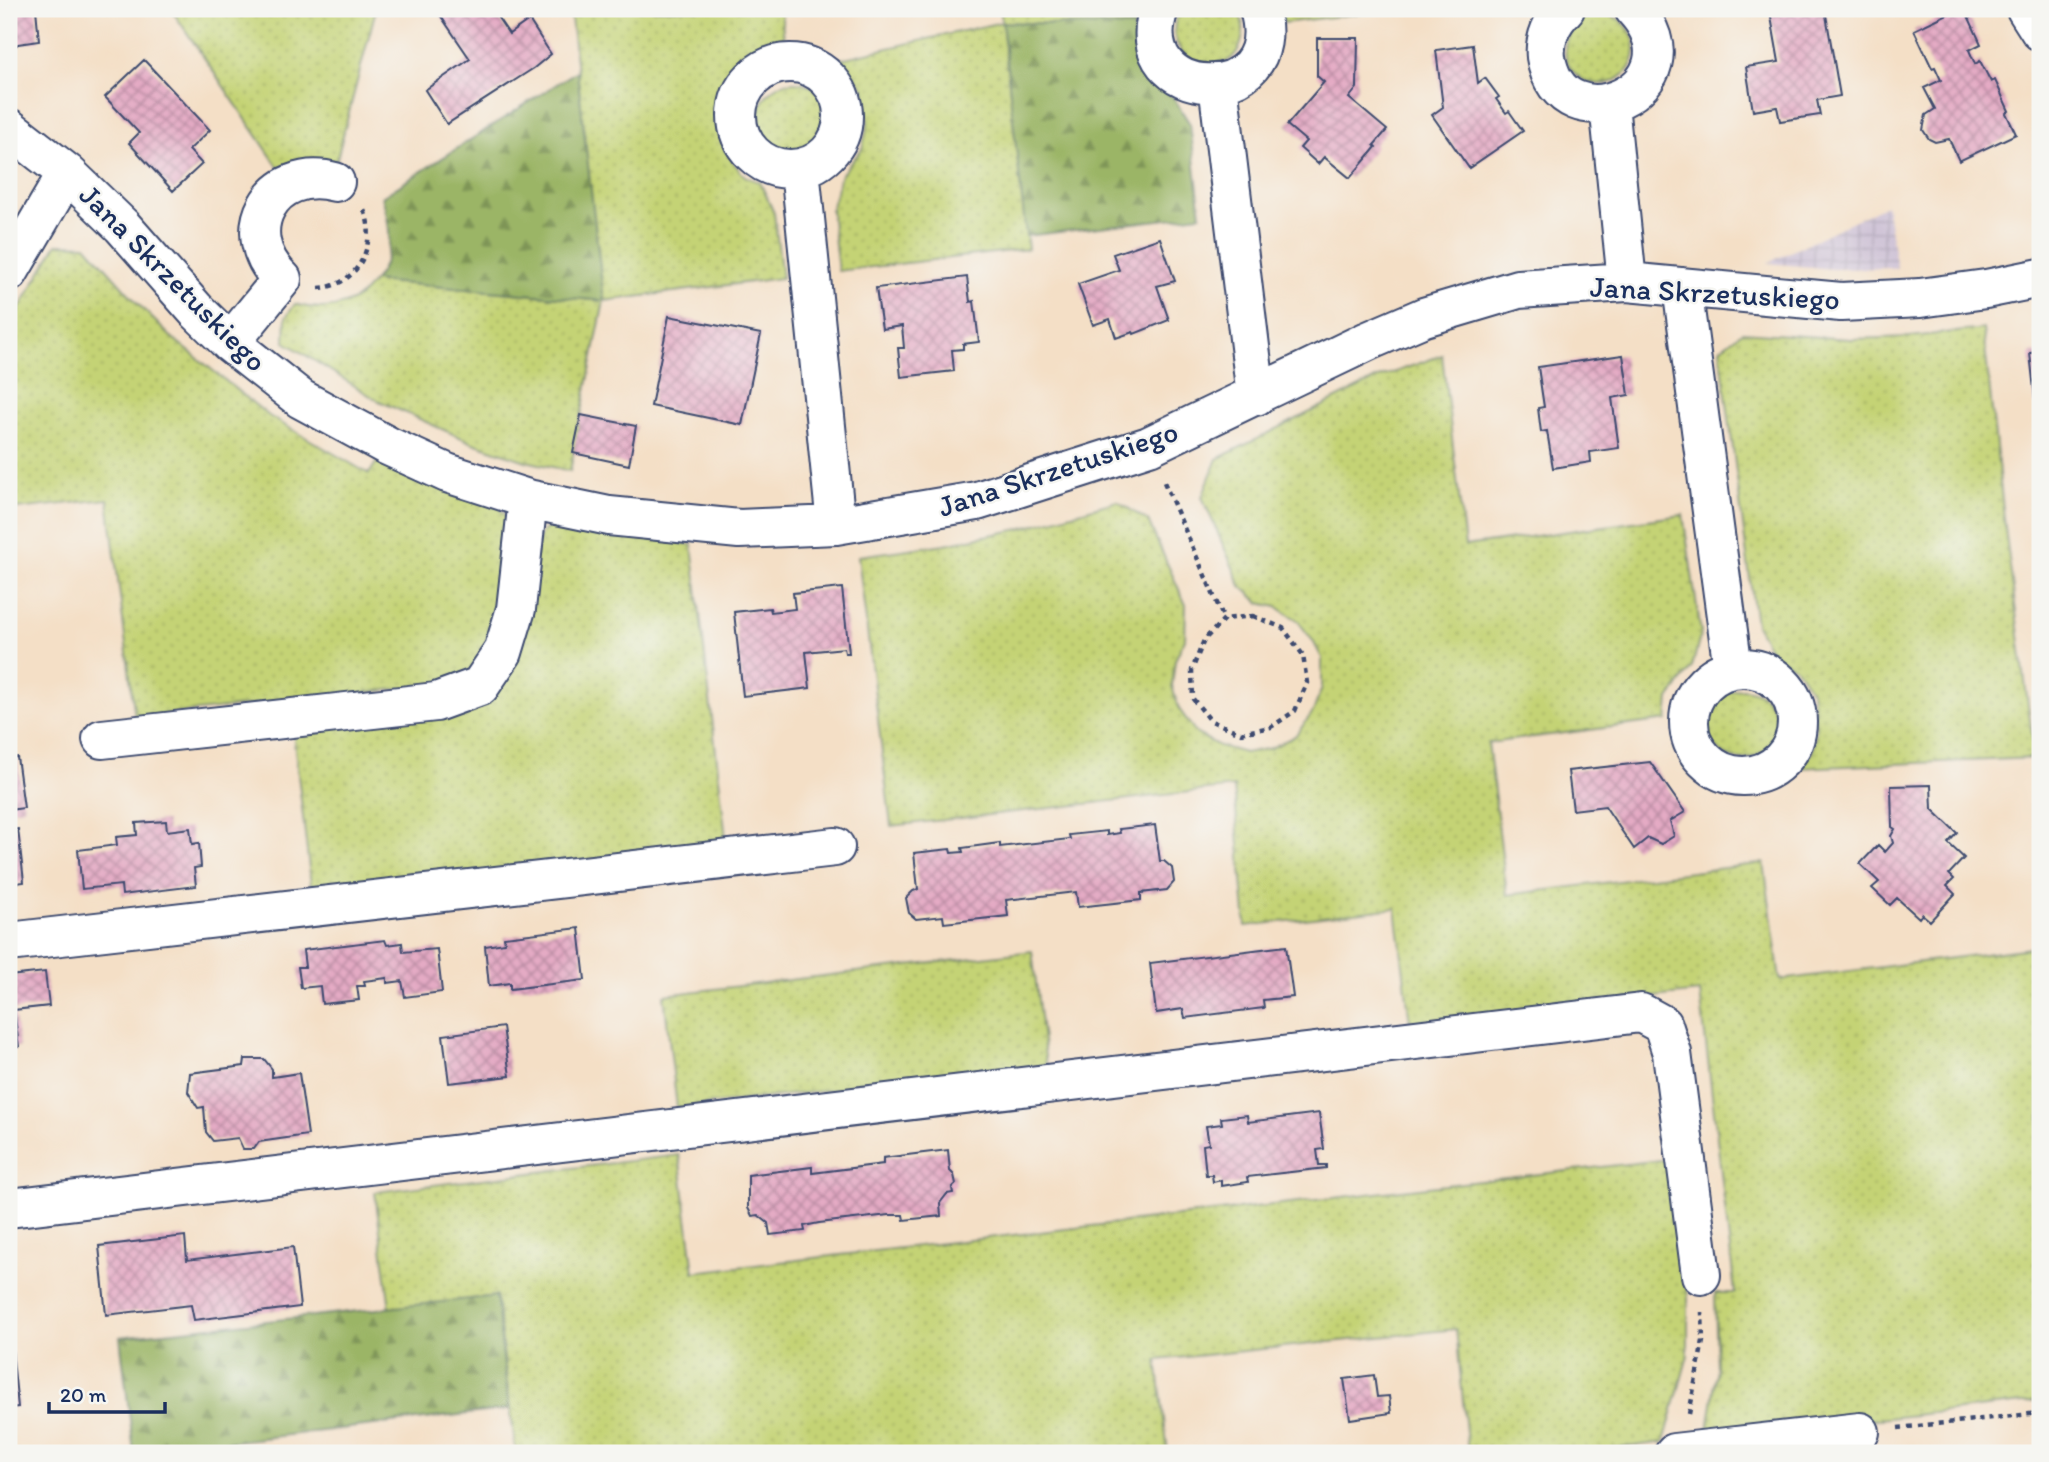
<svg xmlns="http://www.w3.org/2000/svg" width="2049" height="1462" viewBox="0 0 2049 1462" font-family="Itim,sans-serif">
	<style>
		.industrial { fill: url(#industrial-grid) }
		.grass { fill: url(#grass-dots); stroke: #70816a; stroke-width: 2 }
		.forest { fill: url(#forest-firs); stroke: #5b7262; stroke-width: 2 }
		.building { fill: url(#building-cross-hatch) }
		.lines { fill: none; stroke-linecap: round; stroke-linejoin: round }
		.minor-casing { stroke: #3c496e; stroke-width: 42 }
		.path { stroke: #3c496e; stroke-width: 4.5; stroke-dasharray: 5 5; stroke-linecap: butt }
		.minor { stroke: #fff; stroke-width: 38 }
		.labels { text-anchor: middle; stroke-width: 5; stroke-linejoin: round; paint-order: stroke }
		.street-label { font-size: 30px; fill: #1b2f5e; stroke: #f6f6f2 }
	</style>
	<defs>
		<pattern id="industrial-grid" width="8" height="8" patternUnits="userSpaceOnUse" patternTransform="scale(1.75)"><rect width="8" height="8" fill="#ccbfd4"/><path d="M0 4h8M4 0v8" fill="none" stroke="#afa4b8"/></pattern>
		<pattern id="grass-dots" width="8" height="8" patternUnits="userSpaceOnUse" patternTransform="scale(1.75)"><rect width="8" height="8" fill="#c4d375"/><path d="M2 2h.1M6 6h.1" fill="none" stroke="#a8b568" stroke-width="1.8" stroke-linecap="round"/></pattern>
		<pattern id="forest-firs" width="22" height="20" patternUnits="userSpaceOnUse" patternTransform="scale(1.75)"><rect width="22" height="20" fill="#9bb566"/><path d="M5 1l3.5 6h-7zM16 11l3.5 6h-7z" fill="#7e9457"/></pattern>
		<pattern id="building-cross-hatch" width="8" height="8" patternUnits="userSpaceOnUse" patternTransform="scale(1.75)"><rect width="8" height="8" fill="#e4aac4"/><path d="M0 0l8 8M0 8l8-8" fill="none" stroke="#b88ba2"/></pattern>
	</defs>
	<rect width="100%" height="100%" fill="#f6f6f2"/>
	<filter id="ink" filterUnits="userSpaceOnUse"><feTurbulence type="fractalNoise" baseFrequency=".0143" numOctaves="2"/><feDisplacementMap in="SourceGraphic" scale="14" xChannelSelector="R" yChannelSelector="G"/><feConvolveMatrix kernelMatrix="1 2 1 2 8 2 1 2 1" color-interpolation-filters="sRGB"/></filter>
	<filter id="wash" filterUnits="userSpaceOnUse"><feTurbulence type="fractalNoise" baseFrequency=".00686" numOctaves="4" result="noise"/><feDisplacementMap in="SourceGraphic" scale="28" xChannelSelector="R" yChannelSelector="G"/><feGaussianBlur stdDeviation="1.57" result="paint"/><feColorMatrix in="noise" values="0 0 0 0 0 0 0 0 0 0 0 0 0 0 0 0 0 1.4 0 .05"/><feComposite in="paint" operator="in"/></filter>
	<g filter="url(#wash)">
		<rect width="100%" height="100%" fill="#f4dfc6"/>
		<path class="industrial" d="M1886 205 1897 268 1832 269 1768 263Z"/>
		<path class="grass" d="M171 9H376L336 162C312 158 302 159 279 168Z
			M570 9H781L784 41C776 44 765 45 758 49 716 71 706 128 734 163 737 167 741 173 745 176 749 179 755 180 760 182L774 213 782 278 604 301 570 471 526 461 473 443 377 400 285 342 286 317 295 304C315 310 340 310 358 297 364 293 369 286 374 281L603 301Z
			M1000 9H1137L1134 27 1002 22 1028 249 838 271 831 210 841 175 862 149 868 124 864 88 840 59 1002 22Z
			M1180 9H1237C1250 29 1242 63 1214 65 1182 67 1165 36 1180 9Z
			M1279 9H1395L1284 23Z
			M1565 49a35 35 0 1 1 70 0a35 35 0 1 1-70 0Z
			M759 117a35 35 0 1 1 70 0a35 35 0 1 1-70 0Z
			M57 244 86 245 139 305 169 335 269 416 369 474 378 460 497 505 508 519V540L485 649 468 673 451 683 135 718 108 499 9 510V326Z
			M1983 329 2006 536 2035 758 1800 768 1812 753 1816 732 1812 692 1795 667 1773 655 1756 625 1720 349 1742 332 1850 339 1910 337Z
			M1442 355 1465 546 1683 515 1701 633 1692 667 1669 699 1667 720 1488 743 1507 895 1764 863 1780 980 2040 947V1401L1707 1438 1717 1368 1715 1293H1735L1700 992 1410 1023 1396 908 1246 926 1234 787 891 826 858 556 945 544 1020 529 1117 501 1148 521 1186 605 1185 639 1175 660 1172 686 1179 709 1197 734 1219 746 1245 753 1271 748 1295 736 1313 712 1322 687V658L1313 641 1297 620 1277 607 1260 603 1241 586 1202 497 1217 459 1376 379Z
			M557 522 692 545 727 847 312 894 293 732 477 703 542 532Z
			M1707 724a35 35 0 1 1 70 0a35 35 0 1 1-70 0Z
			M1032 951 1046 1065 677 1108 664 995Z
			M679 1155 694 1272 1670 1159 1688 1297V1355L1664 1442 1581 1453H1468L1456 1329 1157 1360 1168 1453H516L496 1296 390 1309 375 1192Z"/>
		<path class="forest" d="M1002 22 1134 27 1135 44 1142 69 1154 83 1173 97 1190 124 1201 215 1026 236Z
			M577 71 604 301 374 281C395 255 391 226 382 197Z
			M496 1296 509 1409 134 1453 120 1337Z"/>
		<g id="blocks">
			<path class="building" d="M9 9H36L39 41 18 44 9 51Z
				M436 9H477L478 11 492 9 509 34 529 20 551 54 534 68 447 124 425 90 470 59Z
				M1781 9H1825L1840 96 1817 100 1820 115 1780 121 1777 107 1753 111 1746 67 1779 62 1770 11Z
				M1958 9H1965L1981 44 1969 50 1975 64 1980 61 1991 82 1995 80 2009 111 2006 113 2016 134 1959 161 1949 139 1935 142 1929 139 1923 130 1926 115 1935 109 1924 88 1941 80 1935 67 1932 68 1914 30Z
				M1317 38H1358L1357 88 1349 98 1387 130 1374 145 1376 147 1350 178 1324 157 1318 164 1300 148 1306 141 1287 125 1324 82 1317 76Z
				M1473 45 1478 83 1485 78 1499 97 1496 99 1506 113 1509 111 1523 131 1469 168 1432 115 1443 107 1436 50Z
				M144 60 210 130 189 150 202 164 173 191 129 143 139 133 105 97Z
				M1160 238 1175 281 1157 286 1169 320 1134 334 1133 332 1116 338 1110 319 1093 325 1078 284 1119 270 1113 254Z
				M967 277 970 302 974 301 979 342 963 344V349L952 350 954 371 901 377 898 348H904L902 326 882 329 876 288Z
				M669 316 761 334 742 425 651 406Z
				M2040 352V408L2036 409 2030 353Z
				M1623 355 1629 395 1612 398 1619 448 1590 452 1591 462 1553 468 1547 431 1541 432 1538 408 1544 407 1538 367Z
				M581 415 636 426 629 465 573 453Z
				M842 588 849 653H845L844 648 806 652 810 688 743 696 734 612 770 608 771 612 795 609 793 593Z
				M17 757 24 808 9 810V758Z
				M1650 762 1685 812 1670 821 1674 836 1661 844 1648 838 1634 849 1605 806 1573 810 1568 771Z
				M1931 785 1932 809 1957 833 1948 843 1964 858 1949 874 1954 879 1947 886 1955 894 1930 921 1922 914 1919 918 1897 898 1890 905 1872 888 1879 882 1860 864 1878 845 1885 852 1893 843 1891 836 1895 829 1892 827 1891 786Z
				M166 821 167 831 190 828 192 844 199 843 201 867 194 868 196 886 122 895 121 885 82 889 78 850 117 845 116 837 137 835 136 823Z
				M1155 825 1160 861H1164L1172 868 1174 882 1167 890 1141 893V900L1078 907 1076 892 1006 900 1008 916 944 923 943 916 916 919 909 913 906 898 913 891 918 889 914 853 950 849 951 853 963 852 962 848 1000 843V847L1070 839 1069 835 1107 831V835L1120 833 1119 829Z
				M18 829 24 882 9 884V830Z
				M579 928 585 980 510 989V983L489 986 485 946 505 943 504 937Z
				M385 940 387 945 402 943 403 952 437 949 442 992 405 997 402 981 387 983V978L364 981 365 986H357L359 1000 322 1004 320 986 301 988 298 967H305L303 950Z
				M1286 946 1293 997 1263 1000 1264 1008 1185 1018 1183 1009 1156 1013 1150 963Z
				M45 972 49 1006 14 1010 19 1047 9 1048V976Z
				M503 1027 510 1076 449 1083 443 1035Z
				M245 1059H264L272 1069V1077L299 1073 308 1135 259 1142 254 1149H243L238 1138 213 1141 206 1132 204 1107 198 1108 188 1092 190 1073 244 1066Z
				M1319 1113 1324 1149 1317 1150 1319 1165H1326V1168L1247 1177 1248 1182 1221 1186V1180L1213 1182 1212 1175H1206L1203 1145 1209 1144 1206 1126 1222 1124 1221 1118 1247 1115 1248 1122Z
				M948 1150 950 1171 954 1175 956 1184 952 1188 953 1193 947 1194 940 1203 941 1216 904 1220 903 1215H889L819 1223 804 1226 805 1231 770 1235 768 1223 758 1215 752 1216 748 1208V1175L812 1167V1173L883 1164V1158Z
				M185 1236 187 1260 293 1247 300 1307 194 1320 191 1305 106 1315 99 1246Z
				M9 1350H12L18 1407 9 1408Z
				M1374 1375 1377 1397 1389 1396 1391 1413 1350 1419 1344 1379Z"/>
		</g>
	</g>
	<g filter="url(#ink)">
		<use href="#blocks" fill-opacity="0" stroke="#3c496e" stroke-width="2"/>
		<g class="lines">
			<g class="minor-casing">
				<path id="minor" d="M1159 9C1126 104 1288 112 1259 9
					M1565 9C1552 21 1544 39 1546 57 1560 151 1706 87 1634 9
					M2026 9 2040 31
					M737 116a53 53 0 1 1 106 0a53 53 0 1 1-106 0Z
					M1218 84 1256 396
					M1609 104 1627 282
					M9 128 67 173 122 226 196 310 230 343 301 399 388 446 447 473 528 499 609 516 739 529 836 525 977 501 1149 446 1368 341 1424 317 1518 289 1627 282 1841 302 1920 298 1986 289 2040 278
					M800 169 836 525
					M9 272 67 173
					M1682 287 1733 669
					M230 343 282 279C234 233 271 165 335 182
					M1689 722a54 54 0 1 1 108 0a54 54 0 1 1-108 0Z
					M102 739 436 702 480 686 503 652 516 609 528 499
					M9 942 835 847
					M9 1208 1641 1013 1663 1025 1672 1053 1701 1275
					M1674 1453 1860 1432"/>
			</g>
			<path class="path" d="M319 288C360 286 380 239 362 206
				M1164 482 1224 619
				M1253 616 1283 628 1303 655 1307 683 1295 711 1271 727 1241 733 1211 721 1193 699 1192 670 1204 640 1224 619Z
				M1689 1414 1703 1341 1702 1312
				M1898 1428 2040 1413"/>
			<use href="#minor" class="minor"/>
		</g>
	</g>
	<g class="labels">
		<g class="street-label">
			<text transform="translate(173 278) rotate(45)" y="10">Jana Skrzetuskiego</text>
			<text transform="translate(1715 293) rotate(3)" y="10">Jana Skrzetuskiego</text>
			<text transform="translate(1058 469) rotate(-18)" y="10">Jana Skrzetuskiego</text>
		</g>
	</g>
	<rect width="2049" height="1462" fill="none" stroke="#f6f6f2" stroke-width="35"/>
	<path d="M49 1402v10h116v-10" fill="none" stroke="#1b2f5e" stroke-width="3.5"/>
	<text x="60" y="1402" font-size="21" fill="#1b2f5e" stroke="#f6f6f2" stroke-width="5" paint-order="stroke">20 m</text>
</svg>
